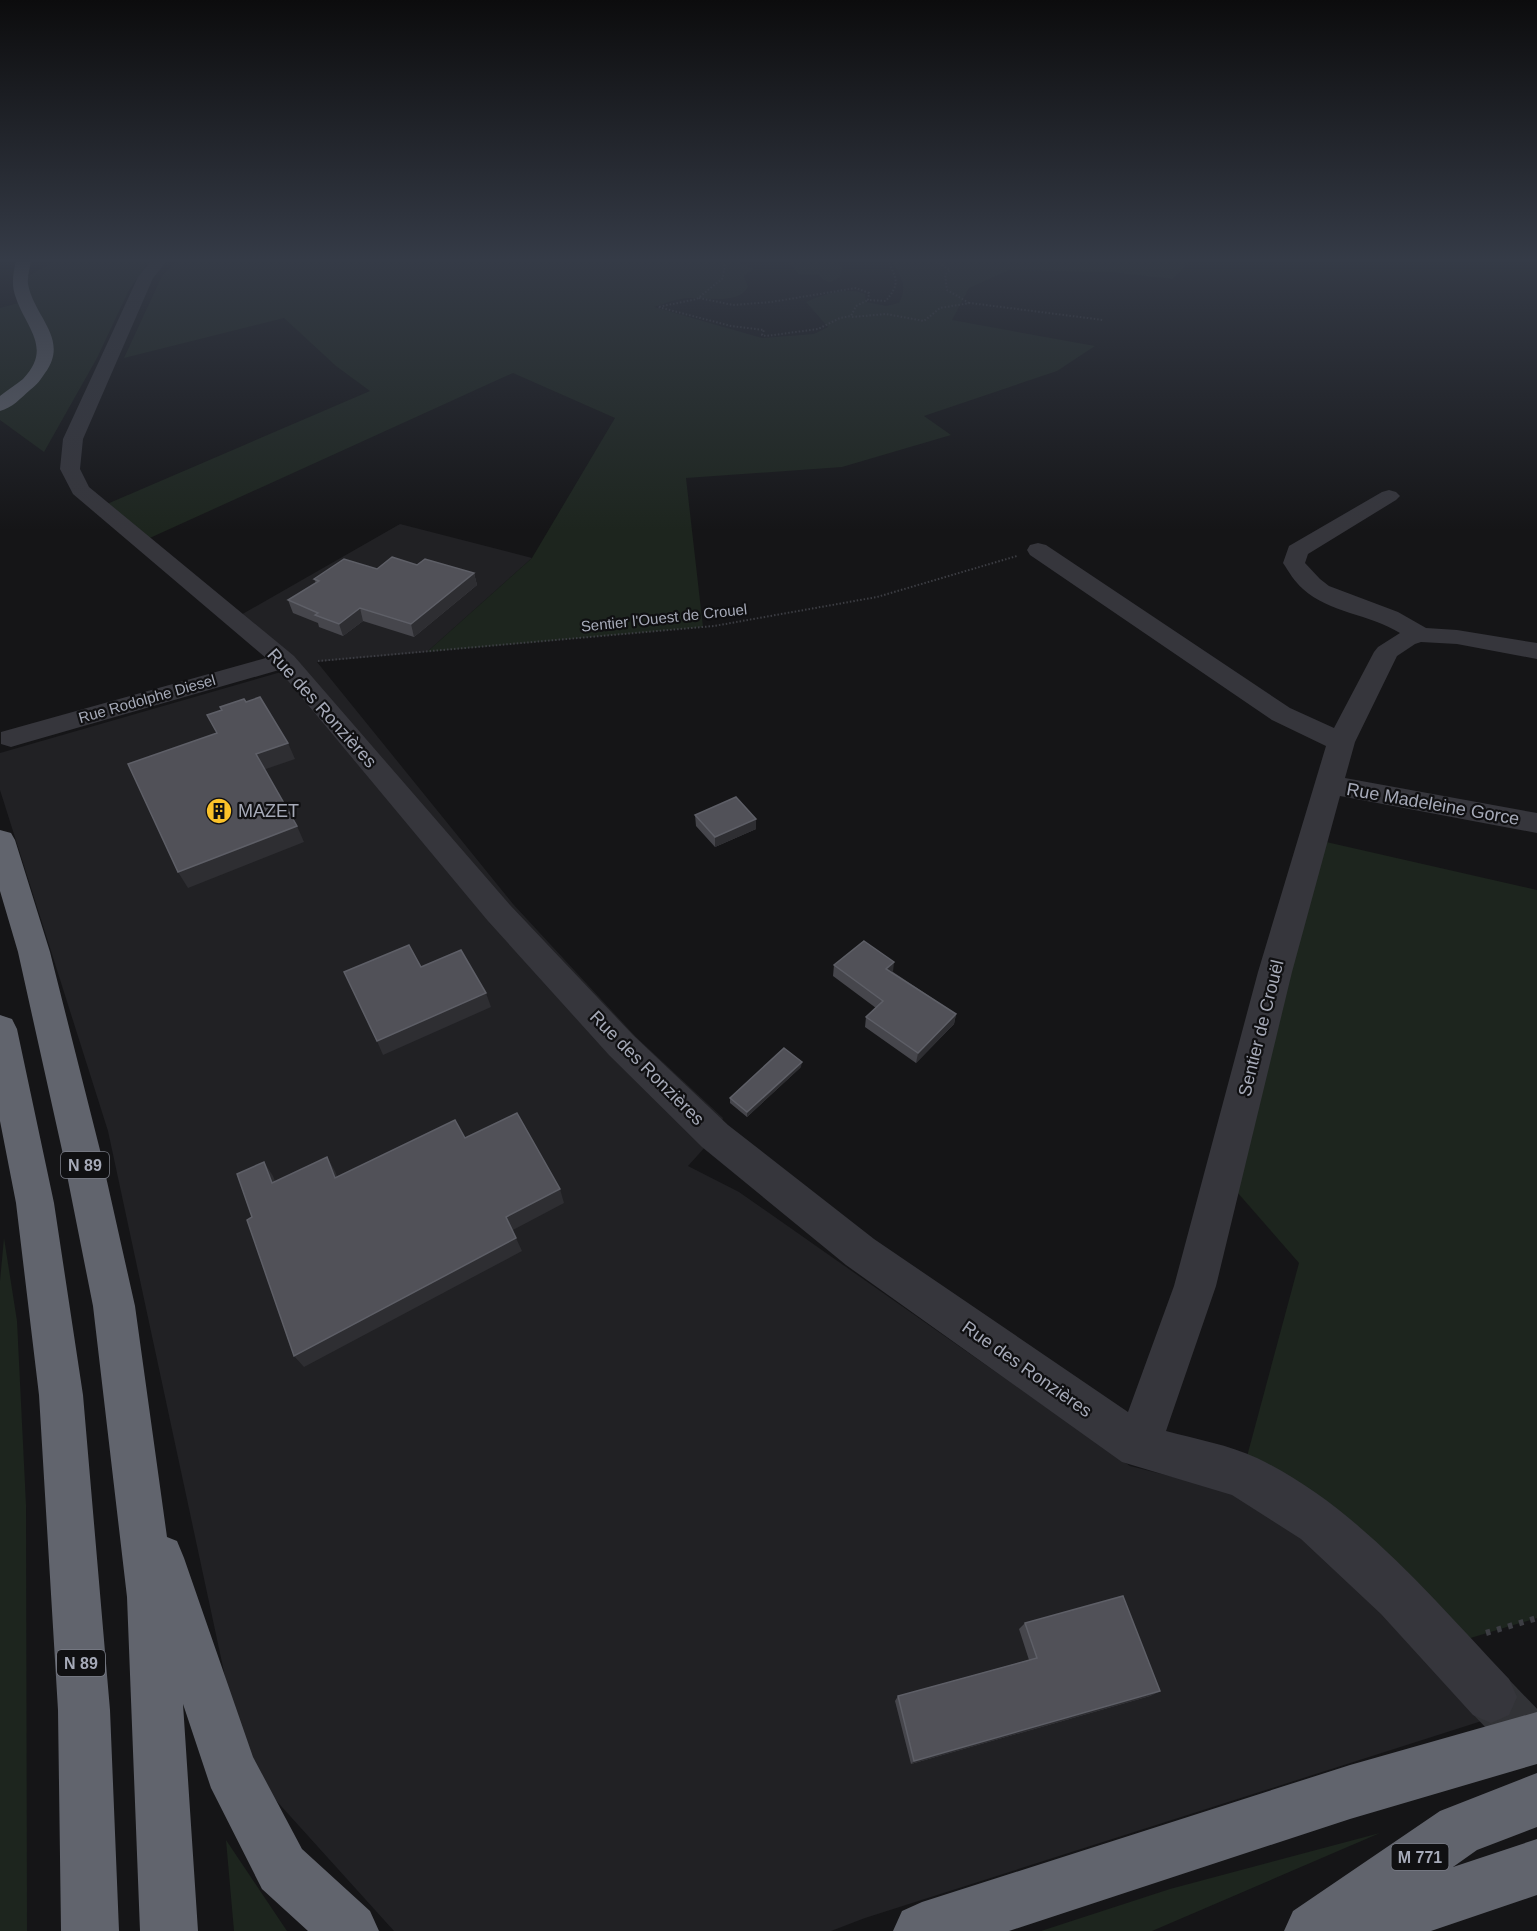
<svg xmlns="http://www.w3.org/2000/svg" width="1537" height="1931" viewBox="0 0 1537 1931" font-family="Helvetica,sans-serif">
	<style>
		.built { fill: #212124 }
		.green { fill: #1d251e }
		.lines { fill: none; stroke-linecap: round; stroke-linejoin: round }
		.minor-tunnel { stroke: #323337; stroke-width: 50; stroke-dasharray: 50 25; stroke-linecap: butt }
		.path-far1 { stroke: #3c3d43; stroke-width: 2; stroke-dasharray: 1.5 2; stroke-linecap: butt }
		.path { stroke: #3c3d43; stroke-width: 6; stroke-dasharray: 4.5 7; stroke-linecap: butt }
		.minor { fill: #36363c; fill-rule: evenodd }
		.highway { fill: #61646d; fill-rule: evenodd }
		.wall { fill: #46464c }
		.shaded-wall { fill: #2e2e32 }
		.building { fill: #515158; stroke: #5e5f67; stroke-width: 1.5 }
		.labels { text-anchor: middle; stroke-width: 4.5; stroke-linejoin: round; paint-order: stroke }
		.far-street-label { font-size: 15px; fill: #a6aab8; stroke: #101012 }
		.shield { fill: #101012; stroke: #797c86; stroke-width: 1.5 }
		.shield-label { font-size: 16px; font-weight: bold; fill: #a6aab8 }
		.street-label { font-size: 18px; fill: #a6aab8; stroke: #101012 }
		.poi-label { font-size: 18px; fill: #a6aab8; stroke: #101012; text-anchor: start }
	</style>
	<rect width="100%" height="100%" fill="#151517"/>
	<path class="built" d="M400 524 532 558 427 652 317 662 513 904 636 1037 723 1118 715 1136 688 1166 739 1192 1130 1466 1241 1494 1317 1536 1488 1719 865 1918 831 1931H394L244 1765 108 1131 0 790V753L288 670 232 620Z"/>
	<path class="green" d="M56 261H149L129 290 97 358 44 452 0 420V308L22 302 17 282Z
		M177 261H738L753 269 744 276 748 287C737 307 700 295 681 299 672 300 663 304 654 307L762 338 814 334 828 327 806 302C822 295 847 286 865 294L866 302 886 306 899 303C908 287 901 274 891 261H1190L1173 279 1110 272 1009 270 969 288 952 320 1095 346 1057 371 924 416 951 435 842 467 686 478 703 627 427 652 532 558 615 418 513 373 141 542 100 507 370 391 336 366 284 318 124 358 162 276Z
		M787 261H836L842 267 840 277C830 284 827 283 818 275L799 274Z
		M1313 839 1537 890V1618L1444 1646 1242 1475 1299 1263 1223 1176Z
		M4 1238 17 1321 26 1505 27 1931H0V1281Z
		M1380 1833 1152 1931H1041L1170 1889Z
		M226 1840 287 1931H234Z"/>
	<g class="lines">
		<path class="minor-tunnel" d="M1491 1697 1537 1745"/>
		<path class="path-far1" d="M725 261 723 278 697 299 658 307 731 326 764 330 762 335 766 336 818 329 840 318 851 316 856 306 868 300
			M936 261 950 270 945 275 947 290 969 303
			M699 298 733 305 771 302 856 288 869 293 868 300 886 301C900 283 897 280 888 261
			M852 317 886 314 924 321 940 308 970 303 1103 320
			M318 661 714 626 877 597 1017 556"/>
		<path class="path" d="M1486 1633 1537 1618"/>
		<path class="minor" d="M151 261H167L153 278 83 439 80 469 89 487 294 656 510 905 633 1035 728 1125 874 1239 1128 1412 1174 1286 1258 972 1326 746 1272 720 1030 555 1027 550 1030 545 1038 543 1046 545 1290 708 1334 728 1374 652 1378 647 1400 633C1370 614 1329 613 1303 589 1294 581 1289 572 1283 563L1289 546 1382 492 1389 490 1396 492 1400 496 1396 500 1308 554 1305 563 1320 579 1329 586 1398 612 1426 628 1457 630 1537 643V659L1457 644 1421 642 1415 644 1397 656 1355 742 1345 778 1537 813V833L1340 796 1292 972 1216 1286 1166 1431C1196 1439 1229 1445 1257 1458 1358 1507 1433 1599 1509 1679L1517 1697 1509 1715 1491 1723 1473 1715 1381 1614 1301 1539 1232 1495 1122 1462 846 1265 702 1147 609 1055 488 921 279 670 21 744 11 747 1 744V732L266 658 73 494 60 469 63 439 138 277Z"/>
		<path class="highway" d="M16 261H31C30 268 27 277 28 284 34 317 70 339 45 373 41 379 37 385 30 390 21 398 12 408 0 411V396C7 390 16 385 23 379 53 348 26 328 16 298 11 285 13 274 16 261Z
			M0 830 11 833 15 840 50 952 100 1150 135 1306 167 1537 177 1541 184 1558 253 1757 302 1849 370 1911 379 1931H308L262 1889 211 1788 183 1704 198 1931H140L127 1597 93 1306 62 1150 18 952 0 891Z
			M0 1015 12 1019 17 1029 54 1203 83 1395 110 1710 119 1931H61L58 1710 39 1395 16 1203 0 1121Z
			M1537 1712V1764L1350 1819 1009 1931H893L902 1911 922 1902 1350 1765Z
			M1537 1773V1827L1477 1850 1453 1867 1537 1839V1895L1431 1931H1284L1293 1911 1440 1811Z"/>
	</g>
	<path class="wall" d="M417 565 474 573 477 585 414 637 363 621 343 636 319 627 318 623 293 613 288 600 316 583 314 579 377 569Z
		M695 815 756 829 715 847 696 826Z
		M834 965 893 972 956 1014 954 1024 916 1063 865 1027 866 1017 876 1008 833 976Z
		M801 1067 747 1117 730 1103V1098Z
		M1025 1623 1160 1691 1150 1696 911 1764 895 1701 898 1696 1029 1660 1019 1629Z"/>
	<path class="shaded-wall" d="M474 573 477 585 414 637 411 624Z
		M360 608 363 621 343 636 339 624Z
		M288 743 295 759 263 770 256 754Z
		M756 819V829L715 847V837Z
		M297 826 304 842 188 888 178 872Z
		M894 962 893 972 885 979 886 969Z
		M486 993 491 1007 383 1055 377 1041Z
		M956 1014 954 1024 916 1063 918 1053Z
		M802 1062 801 1067 747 1117V1112Z
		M327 1157 335 1171 343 1191 335 1178Z
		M264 1162 273 1176 281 1197 272 1183Z
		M560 1189 564 1203 511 1231 506 1217Z
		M516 1238 522 1251 304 1367 294 1356Z
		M1160 1691 1150 1696 911 1764 914 1761Z"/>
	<path class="building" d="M392 557 417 565 425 559 474 573 411 624 360 608 339 624 315 615 318 613 288 600 319 581 314 579 344 559 377 569Z
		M260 697 288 743 256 754 297 826 178 872 128 764 217 733 207 715 222 710 220 707 244 699 246 702Z
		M736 797 756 819 715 837 695 815Z
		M864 941 894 962 886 969 956 1014 918 1053 866 1017 883 1001 834 965Z
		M409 945 421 967 461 950 486 993 377 1041 344 972Z
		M784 1048 802 1062 747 1112 730 1098Z
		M517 1113 560 1189 506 1217 516 1238 294 1356 247 1220 252 1217 237 1174 264 1162 272 1183 327 1157 335 1178 455 1120 465 1138Z
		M1123 1596 1160 1691 914 1761 898 1696 1037 1658 1025 1623Z"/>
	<linearGradient id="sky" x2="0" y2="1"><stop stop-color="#0c0c0d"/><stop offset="0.49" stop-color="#353b47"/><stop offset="1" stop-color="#353b47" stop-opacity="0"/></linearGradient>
	<rect width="1537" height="531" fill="url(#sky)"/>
	<defs>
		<g id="building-disc" transform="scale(1.35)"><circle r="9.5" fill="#fbc229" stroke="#101012"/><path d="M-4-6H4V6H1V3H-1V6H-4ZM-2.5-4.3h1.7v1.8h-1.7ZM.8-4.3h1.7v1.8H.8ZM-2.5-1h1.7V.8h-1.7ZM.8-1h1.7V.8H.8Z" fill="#111"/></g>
	</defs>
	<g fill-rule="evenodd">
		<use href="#building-disc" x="219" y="811"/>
	</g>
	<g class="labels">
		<g class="far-street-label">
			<text transform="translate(664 618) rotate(-6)" y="5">Sentier l'Ouest de Crouel</text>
			<text transform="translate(147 699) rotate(-16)" y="5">Rue Rodolphe Diesel</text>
		</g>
		<g class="shield">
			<rect x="61" y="1152" width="48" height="26" rx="4.5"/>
			<rect x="57" y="1650" width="48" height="26" rx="4.5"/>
			<rect x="1391.5" y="1844" width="57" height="26" rx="4.5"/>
		</g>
		<g class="shield-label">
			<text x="85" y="1171">N 89</text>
			<text x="81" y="1669">N 89</text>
			<text x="1420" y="1863">M 771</text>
		</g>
		<g class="street-label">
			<text transform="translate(322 708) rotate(48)" y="6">Rue des Ronzières</text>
			<text transform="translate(1433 804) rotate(10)" y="6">Rue Madeleine Gorce</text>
			<text transform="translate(1261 1028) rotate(-76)" y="6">Sentier de Crouël</text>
			<text transform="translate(647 1068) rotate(45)" y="6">Rue des Ronzières</text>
			<text transform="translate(1027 1369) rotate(35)" y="6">Rue des Ronzières</text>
		</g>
		<g class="poi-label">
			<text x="238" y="817">MAZET</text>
		</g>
	</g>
</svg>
